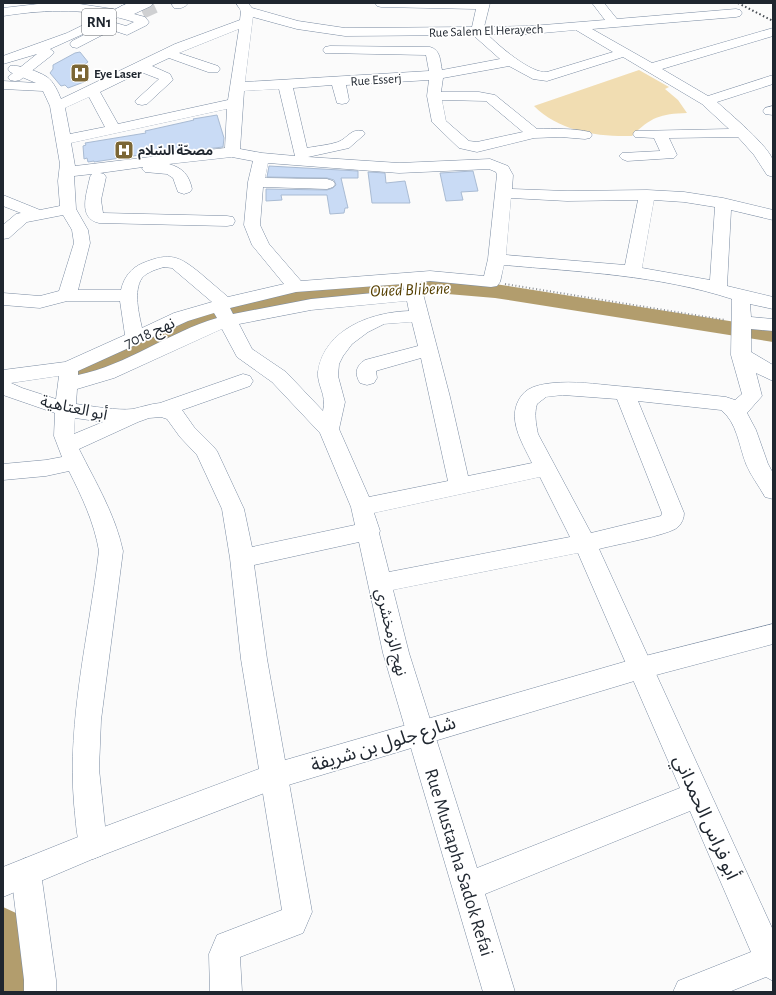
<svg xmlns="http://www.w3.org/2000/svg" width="776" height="995" viewBox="0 0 776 995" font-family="'Alegreya Sans','Noto Sans Arabic',sans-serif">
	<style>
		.green { fill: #f1ddb2 }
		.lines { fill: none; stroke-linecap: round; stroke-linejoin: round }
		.river { fill: #b29d6d; fill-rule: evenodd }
		.building { fill: #c9dbf5; stroke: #a9bbd3 }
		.minor-tunnel { stroke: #cfd0d2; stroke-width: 14; stroke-dasharray: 14 7; stroke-linecap: butt }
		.minor-casing { stroke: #7a8ba2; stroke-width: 1 }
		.major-casing { stroke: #7a8ba2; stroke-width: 1 }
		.path { stroke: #8c9094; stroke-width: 2; stroke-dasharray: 1 2.5; stroke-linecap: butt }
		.minor { fill: #fff; fill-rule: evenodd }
		.major { fill: #fff; fill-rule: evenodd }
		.rail { stroke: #474d54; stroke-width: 2; stroke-dasharray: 1.5 2.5; stroke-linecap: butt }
		.labels { text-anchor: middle; stroke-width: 3.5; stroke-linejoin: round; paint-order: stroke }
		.far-street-label { font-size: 13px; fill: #1f262f; stroke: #fff }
		.far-poi-label { font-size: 13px; font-weight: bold; fill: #1f262f; stroke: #fff; text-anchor: start }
		.shield { fill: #fff; stroke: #62676d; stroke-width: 1 }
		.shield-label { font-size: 15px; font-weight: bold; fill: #1f262f }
		.street-label { font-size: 16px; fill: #1f262f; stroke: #fff }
		.water-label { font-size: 17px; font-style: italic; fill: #553f00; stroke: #fff }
		.near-street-label { font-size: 19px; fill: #1f262f; stroke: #fff }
	</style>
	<rect width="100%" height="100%" fill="#fbfbfb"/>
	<path class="green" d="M639 70 669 87 665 89 678 100 687 113C660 114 651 117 632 136 597 137 559 131 534 106Z"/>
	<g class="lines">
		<path class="river" d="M424 278 495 284 773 328V342L495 298 424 292 311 302 279 307 195 333 135 363 90 379 82 381 74 379 70 373 74 367 119 351 179 323 276 294 311 288Z
			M3 907 16 913 41 992H3Z"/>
	</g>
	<path class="building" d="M80 52 88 62 76 70 82 74 79 75 81 77 79 78 84 82 68 88 65 85 61 86 50 73 53 69V65L75 53Z
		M217 115 224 138 223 147 146 156V154L94 162V161L88 162 87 158 84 159 83 146 86 145 85 143 146 133 145 131 194 120 193 119Z
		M269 166 358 171V178H341L348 208H345L344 213 330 214 327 195H281L282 200 266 201V189L327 190 333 188 336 185 334 180 327 178 267 177Z
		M473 171 478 191 461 192 463 200 446 201 440 173Z
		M368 172 385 173 386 183 405 181 410 203H372Z"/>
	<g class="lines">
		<path class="minor-tunnel" d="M142 12 157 5"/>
		<g class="minor-casing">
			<path id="minor" d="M73 3 119 10 121 6 125 5 130 7 137 3H153L151 6 134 14 145 17 149 22 147 25 127 35 112 30 77 48 72 47 70 44 72 41 100 27 95 25 93 22 95 19 99 18 126 26 134 22C91 8 47 9 3 16V8L38 4Z
				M173 3H188C185 8 179 9 174 8L172 5Z
				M236 3H248L252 8 298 21 345 28 472 27 476 9 381 7 377 6 375 3H490L484 27 531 26 605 20 592 3H604L617 19 736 9 740 10 742 13 740 16 736 17 592 29 652 63 773 28V36L662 69 708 96 773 75V84L717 102C729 113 770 147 773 161 774 166 773 172 773 177L767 175 754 155 738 137 669 138 677 155 674 158 627 161 622 159 619 156 622 153 660 151 654 138 635 137 633 134 635 131 729 129 702 104 623 57 547 81 533 79 509 66 443 78 441 92H479L495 95 537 129C555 129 573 128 590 132L592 135 590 138 585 139 561 137 534 138 477 152 459 148 432 122 427 96 429 80 346 85 349 100 347 103 342 104 337 103 332 85 293 88 307 148C317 146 329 145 338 142 348 138 351 128 363 131L365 134 349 148 308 157 399 163 490 159 508 166 513 175 512 189 567 191 647 190 684 192 723 198 773 210V220L731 210 727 286 773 297V309L750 304 751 317 773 319V331L751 329V352L773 365V381L756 373 762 396 747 413 756 430 768 464 773 473V499L765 497C759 486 751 476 746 464 739 446 737 422 721 410L638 401 684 513C684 518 682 523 678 527 670 535 613 545 599 549L773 930V981L766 977 729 992H673L678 981 751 952 690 811 485 894 515 992H483L383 653 359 542 254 565 267 659 312 912 303 933 240 957 242 992H210L209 954 217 935 282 910 241 659 230 558 222 509 197 455 180 437 167 419 161 417 149 418 138 422 79 449C96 483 115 514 123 551L101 720 99 769 107 845 103 855 93 859 83 855C76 839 76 821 74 804 67 719 89 635 99 551 94 522 82 497 69 471L46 476 3 480V464L46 460 62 457 54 436 55 413 3 395V370L65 362 125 335 120 301H67L40 308 3 305V293L40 296 59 291 74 243 72 230 63 215 27 222 9 238 3 239V225L16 214 21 213 3 206V195L40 210 60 206 58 181 60 164 50 106 43 91 3 89V81L36 83 10 72 8 69 10 66C18 64 40 72 47 77 54 82 58 92 61 99L175 44 240 20 241 11ZM253 17 297 29 345 36 473 35 500 59 442 70C440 61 441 50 430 47L330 46 325 47 323 50 325 53 426 55 429 71 245 82ZM239 29 228 100 118 124 100 92 141 72 159 79 135 101 137 104 142 105 147 104 173 80 170 74 152 66 169 58 208 72H218L220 69 218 66 179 53ZM576 30 613 52 547 72C531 74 499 46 487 34H531ZM279 89 295 156 262 153 240 149 244 91ZM89 97 105 127 70 134 65 108ZM442 100 486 101 523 132 477 142 469 141 446 121ZM227 109 225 148 75 166 71 143ZM232 157 253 161 248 182 244 225 252 245 284 284 228 297C219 289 209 281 200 273 179 256 170 252 143 263 131 268 124 277 121 290H78L90 243 88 230 76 209 74 176 92 174 90 177C87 193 77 218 99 223L227 226 233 225 235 221 233 217 227 216 103 213 101 200 106 177 104 174 100 173 143 167 142 169 145 172 167 174 173 178 178 192 184 194 190 192 192 189C189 175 183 168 169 164ZM268 163 399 173 489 169 496 172 497 175 488 259 484 276 430 271 301 281 269 244 260 225 263 187 327 189 333 187 335 184 333 181 327 179 265 178ZM511 198 567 201 638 200 625 265 506 255ZM654 200 684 202 715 207 710 280 642 268ZM504 265C581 272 658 275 732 299L731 355 742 394 735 400 726 397C690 393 653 389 617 386 595 384 574 381 553 383 543 384 529 386 522 395 505 417 522 442 532 463L468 476 450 397 420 282 430 281 491 287 497 286 500 282ZM164 267 172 268 212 302 174 313 142 328C139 314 133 291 142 278 147 272 157 269 164 267ZM403 284 404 290 311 299 233 314 230 308 296 292ZM407 301 409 311C372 312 324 329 318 372 317 386 327 394 323 411L286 372 252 349 239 324 311 310ZM214 313 217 318C169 332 127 365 78 375V371L188 321ZM412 322 418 346 365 360C356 366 354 373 360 383L367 385 374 383 377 378 376 371 379 370 421 358 448 481 369 497 339 429 345 402 338 376 339 364 343 356 352 344 368 332 384 324ZM222 329 237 357 272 382 320 433 351 507 355 525 252 547 244 509 217 451 213 446 194 427 182 410 250 386 253 381 250 376 243 374 160 403C150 404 142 407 133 409 118 411 91 406 76 404L77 389 114 378ZM59 376 56 399 22 388 11 383ZM563 395 617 399 662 513 661 516 591 533 538 434C536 424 534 414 537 404L546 397ZM75 418 103 422 74 434ZM540 477 570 537 389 572 379 533 380 531 374 513ZM578 553 680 788 477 868 409 653 393 590Z
				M773 106V115L765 114 763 111 765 108Z
				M26 858 36 863 41 873 56 980V992H24V980L11 873 16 863Z"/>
		</g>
		<g class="major-casing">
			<path id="major" d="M128 3H143L141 6 92 30 50 49 54 52 52 55 20 80 15 81 10 80 8 77 37 54 3 64V56L67 33Z
				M773 624V644L641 679 275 789 95 858 3 897V867L93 831 275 763 641 657Z"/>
		</g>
		<path class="path" d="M505 284 725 320"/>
		<use href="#minor" class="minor"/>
		<use href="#major" class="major"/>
		<path class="rail" d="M738 3 773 21"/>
	</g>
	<defs>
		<g id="hospital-square" transform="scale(1)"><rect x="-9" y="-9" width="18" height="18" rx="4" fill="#7b6635" stroke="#fff"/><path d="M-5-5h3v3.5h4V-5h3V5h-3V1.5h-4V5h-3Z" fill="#fff"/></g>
	</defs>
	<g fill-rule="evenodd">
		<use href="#hospital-square" x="80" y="73"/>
		<use href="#hospital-square" x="124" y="150"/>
	</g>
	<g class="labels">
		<g class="far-street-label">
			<text transform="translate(486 30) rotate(-2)" y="5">Rue Salem El Herayech</text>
			<text transform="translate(376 79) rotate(-4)" y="5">Rue Esserj</text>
		</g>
		<g class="far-poi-label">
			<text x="94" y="78">Eye Laser</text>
			<text x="138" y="155">مصحّة السّلام</text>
		</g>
		<rect class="shield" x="82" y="9" width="34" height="26" rx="3"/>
		<g class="shield-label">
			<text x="99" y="27">RN1</text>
		</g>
		<g class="street-label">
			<text transform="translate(149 332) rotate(-24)" y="6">نهج 7018</text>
			<text transform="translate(74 407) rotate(12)" y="6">أبو العتاهية</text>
			<text transform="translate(392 632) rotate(76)" y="6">نهج الزمخشري</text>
		</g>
		<g class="water-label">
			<text transform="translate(410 289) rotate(-2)" y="6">Oued Blibene</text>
		</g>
		<g class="near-street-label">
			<text transform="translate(383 743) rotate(-17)" y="7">شارع جلول بن شريفة</text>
			<text transform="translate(707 817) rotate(66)" y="7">أبو فراس الحمداني</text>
			<text transform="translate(460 862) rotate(73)" y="7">Rue Mustapha Sadok Refai</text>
		</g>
	</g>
	<rect width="776" height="995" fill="none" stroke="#1f262f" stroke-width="8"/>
</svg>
